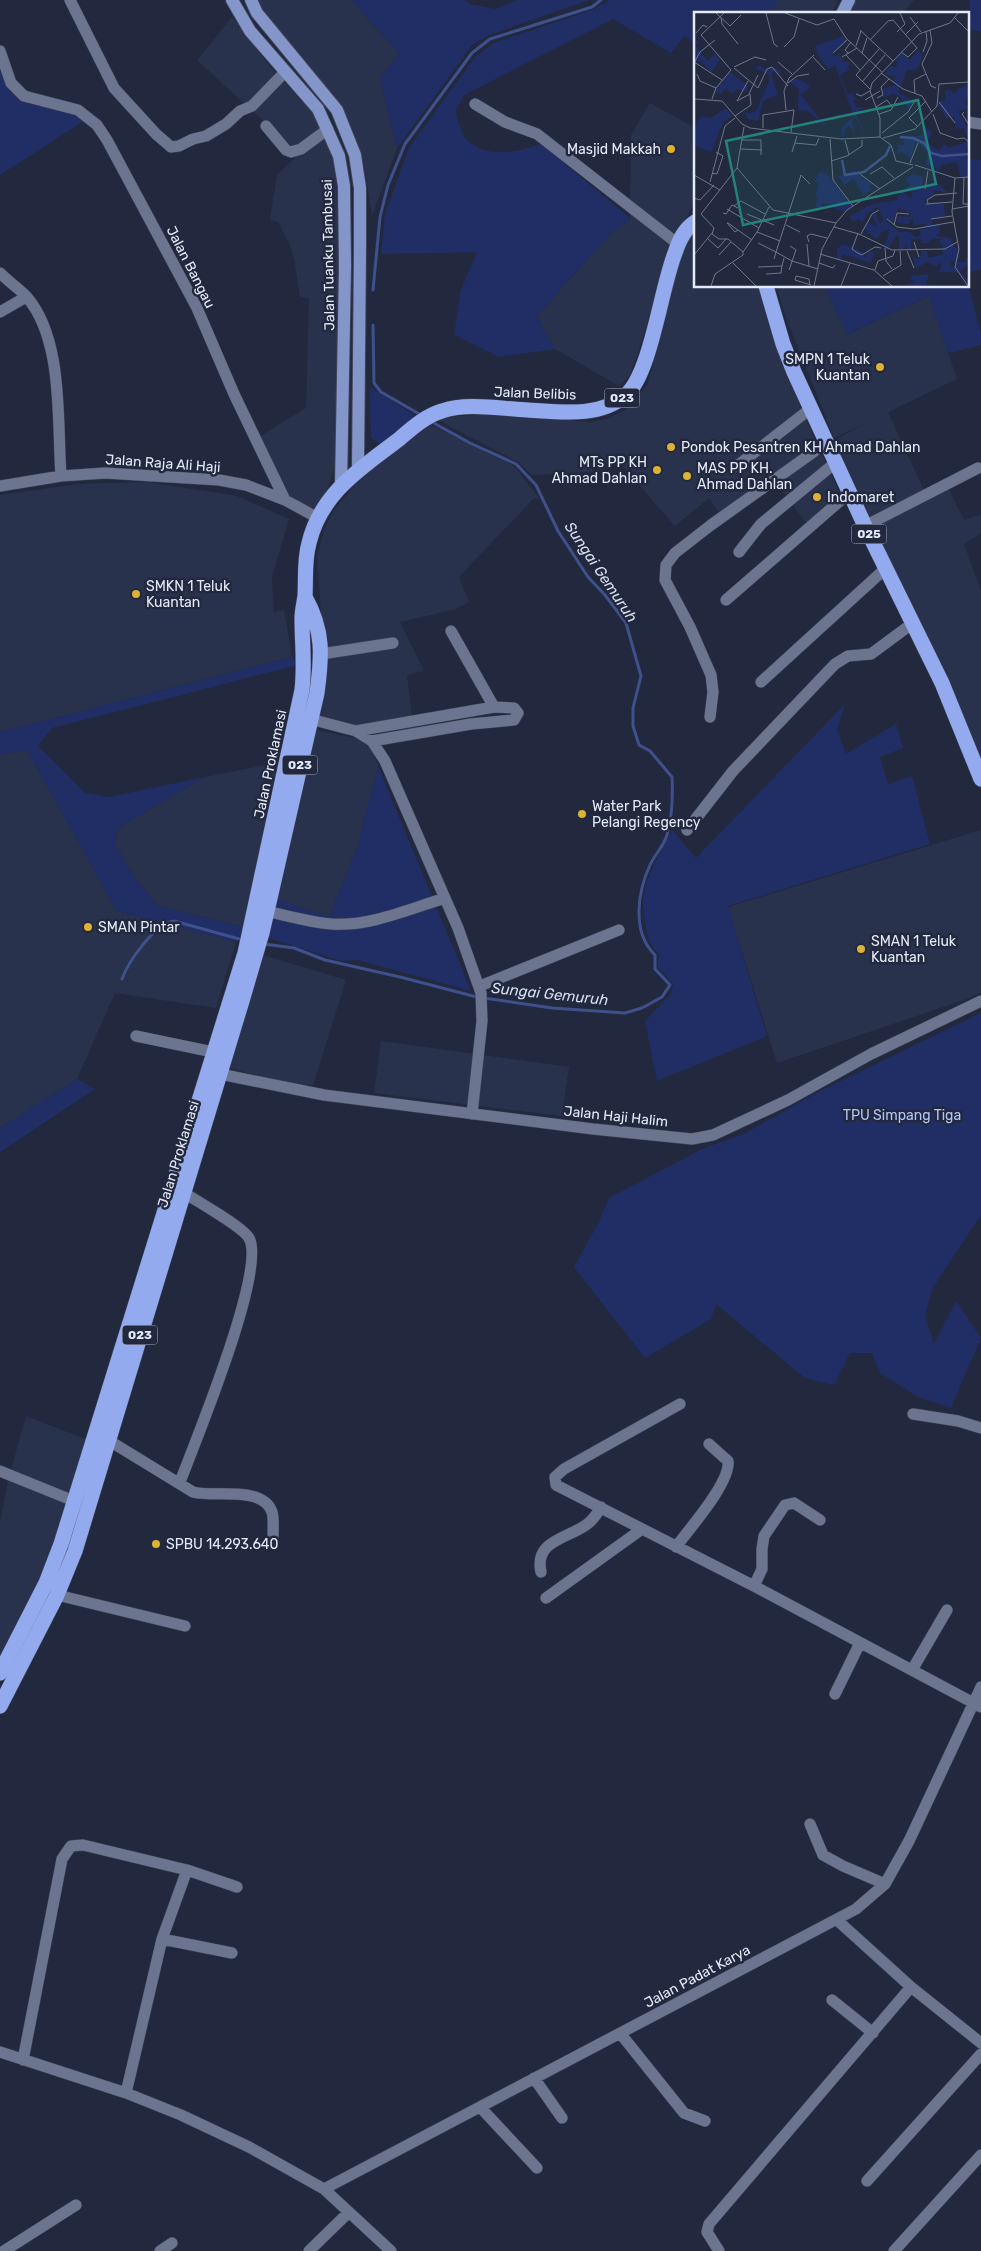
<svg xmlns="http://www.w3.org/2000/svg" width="981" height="2251" viewBox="0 0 981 2251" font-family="Rubik,sans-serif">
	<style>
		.built { fill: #29324d }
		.green { fill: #212e65 }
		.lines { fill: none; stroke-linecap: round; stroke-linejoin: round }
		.stream { stroke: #3f508c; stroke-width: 3 }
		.minor-casing { stroke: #3f4558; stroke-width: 12 }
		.major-casing { stroke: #3f4558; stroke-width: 14 }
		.highway-casing { stroke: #3f4558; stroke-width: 16 }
		.minor { stroke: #6c758f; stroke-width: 11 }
		.major { stroke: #8495c9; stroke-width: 12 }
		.highway { stroke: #94aaef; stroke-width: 15 }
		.poi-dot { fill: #dbb233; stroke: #22293e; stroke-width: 2 }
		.labels { text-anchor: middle; stroke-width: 5; stroke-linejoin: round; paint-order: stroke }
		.shield { fill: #22293e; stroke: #aab0c1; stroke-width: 1 }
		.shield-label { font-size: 12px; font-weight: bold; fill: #e5eaf9 }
		.poi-label { font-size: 14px; fill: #e5eaf9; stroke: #22293e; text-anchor: start }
		.street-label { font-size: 14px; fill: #e5eaf9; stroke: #22293e }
		.park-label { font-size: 14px; fill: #b2c5fa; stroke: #22293e }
		.water-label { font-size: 15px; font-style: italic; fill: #d7def0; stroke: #22293e }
		.inset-river { fill: none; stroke: #3f508c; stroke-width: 2.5 }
		.inset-road { fill: none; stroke: #707689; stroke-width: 1 }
		.view { fill: #24827c; fill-opacity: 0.15; stroke: #24827c; stroke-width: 2.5 }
		.inset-edge { fill: none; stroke: #e5eaf9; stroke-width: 2.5 }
	</style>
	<rect width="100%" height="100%" fill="#22293e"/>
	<path class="built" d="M258 0H351L399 53 380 78 397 148 372 216 363 158 346 113 275 28Z
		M778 0H838L831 14H769Z
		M856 0H914L902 14H849Z
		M232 17 268 64 316 117 327 137 336 170 339 288 338 457 328 488 315 508 296 503 288 496 257 438 306 408 309 298 300 297 293 252 278 222 270 220 277 175 299 154 197 60Z
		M650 103 695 128V200L667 256 640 347 630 375 619 386 555 349 537 316 611 233 630 219 631 135Z
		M695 234V286H760L801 408 841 496 806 523 773 478 721 515 709 498 675 526 620 463 596 472 532 475 518 462 434 418 489 414 591 422 609 418 627 409 648 384 677 263 690 236Z
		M776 286H825L848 334 929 296 957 379 888 412 927 497 948 487 964 520 981 514V533L964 544 981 591V763L961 711 892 563 861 508 831 442 866 423 834 438 784 312Z
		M429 424 514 466 540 499 534 498 459 577 469 602 456 609 400 622 424 671 407 675 412 717 358 726 319 717 325 665 317 557 324 530 334 510 353 487 403 441Z
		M147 482 237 496 289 519 272 577 274 612 284 610 292 657 0 732V495L78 484Z
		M317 730 363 740 372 749 378 766 357 848 329 917 274 898Z
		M27 750 117 911 236 942 216 1008 115 993 77 1079 0 1128V754Z
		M281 762 244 927 158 906 135 878 114 843 118 828 205 777Z
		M981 830V992L967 999 777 1063 728 907Z
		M263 955 346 980 313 1085 281 1083 227 1067Z
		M381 1041 569 1067 562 1116 374 1093Z
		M26 1416 88 1440 57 1542 0 1665V1523L8 1481Z"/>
	<path class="green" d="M351 0H464L470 4 496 9 518 0H589L489 35 472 45 397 148 380 78 399 53Z
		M609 0H778L769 14H695V44L684 36 671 53 613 19 464 95 455 111C458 119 461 134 467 140 487 159 518 152 541 144L631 219 611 233 537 316 555 349 499 357 454 335 461 290 477 252 381 254 385 214 409 148 475 57 494 43 595 9Z
		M970 0H981V31L970 30Z
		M0 71 10 92 23 100 73 111 87 119 0 175Z
		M967 159 981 160V270L967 272Z
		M967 279 981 335V345L948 353 929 296 847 334 825 286H967Z
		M370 387 417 417 380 444 371 438Z
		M292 657 298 665 52 728 38 746 85 793 109 797 205 777 118 828 114 843 135 878 158 906 244 927 236 942 117 911 27 750 0 754V732Z
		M845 704 837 730 846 754 896 724 903 748 880 757 888 784 912 776 930 844 728 906 767 1036 657 1081 645 1021 671 994 673 984 657 966 659 954C650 946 649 940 646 928 636 884 655 867 672 830L696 858Z
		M378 766 471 991 358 960 342 961 266 937 274 898 329 917 357 848Z
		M981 1013V1215L932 1289 925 1315 934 1344 956 1301 981 1338 951 1408 918 1397 880 1373 872 1353H850L834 1385 805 1378 716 1304 711 1319 645 1358 574 1267 599 1222 609 1198 704 1148 744 1134 816 1093Z
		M77 1079 95 1089 0 1152V1128Z"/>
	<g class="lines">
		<path class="stream" d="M373 290 380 217 388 185 405 144 472 53 490 39 592 7 601 0
			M373 325 374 383 381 392 421 415
			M430 421 470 443 516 464 536 485 558 531 588 577 605 595 626 623 641 676 633 708V726L639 745 650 751 672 777C673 796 672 817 667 835 664 846 655 854 650 865 638 891 631 932 655 955V969L670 985 662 997 642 1008 625 1013 552 1008 484 998
			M264 944 294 948 325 960 400 977 477 997
			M122 979C128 962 155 923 174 921L243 940"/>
		<g class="minor-casing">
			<path id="minor" d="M70 0 114 88 156 134 171 147 179 146 193 139 206 136 226 124 240 111 252 106 284 73
				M0 51 11 83 24 96 78 110 97 125 107 140 197 308 234 394 285 500
				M475 104 505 122 537 134 678 244
				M967 122 981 124
				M266 126 286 150 291 152 301 149 328 129
				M0 273C8 281 18 288 26 296 64 339 57 422 61 476
				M0 312 26 297
				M737 466 810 409
				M0 486 61 476 105 473 219 480 246 485 285 500 318 518
				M865 526 978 468
				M739 552 761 524 835 463
				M726 600 849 493
				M451 631 494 707
				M321 654 393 643
				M761 682 886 568
				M710 717 713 692 711 675 690 627 665 580 666 565 675 553 711 525 826 443
				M310 719 356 731 372 741 385 761 458 928 481 993 482 1021 472 1114
				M356 731 494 707 514 708 518 713 514 720 471 724 372 741
				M687 830 733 771 835 664 848 656 871 654 913 623
				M266 911C287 916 309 922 331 924 369 927 409 909 445 898
				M480 986 619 930
				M136 1036 213 1052
				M220 1074 324 1095 593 1129 692 1139 713 1135 788 1100 871 1054 981 1001
				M680 1404 564 1469 555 1477 556 1485 754 1586 981 1707
				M913 1414 958 1421 981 1428
				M108 1440 193 1492C213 1498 263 1485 272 1512 274 1519 273 1528 273 1536
				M0 1471 74 1501
				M180 1482C195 1442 267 1269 249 1238 242 1226 196 1201 183 1192
				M676 1547C689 1529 731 1482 728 1461L709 1444
				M541 1572C534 1541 566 1539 586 1525 592 1521 597 1514 601 1507
				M754 1586 762 1569V1549L764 1536 785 1505 794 1503 820 1520
				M57 1595 185 1626
				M546 1598 642 1529
				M912 1670 947 1610
				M835 1694 860 1643
				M810 1824 823 1855 843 1866 885 1884
				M837 1920 911 1987 981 2043
				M162 1939 232 1953
				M832 2000 873 2033
				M620 2033 684 2113 705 2121
				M0 2052 126 2093 181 2115 249 2147 324 2189 391 2251
				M23 2060 62 1859 71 1846 83 1845 187 1870 237 1887
				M534 2078 562 2118
				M126 2093 162 1939 187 1870
				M480 2107 537 2168
				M867 2181 981 2054
				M324 2189 856 1909 885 1884 909 1841 981 1687
				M4 2251 76 2205
				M160 2251 172 2243
				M309 2251 349 2212
				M719 2251 707 2232 709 2224 911 1987
				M894 2251 981 2155"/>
		</g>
		<g class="major-casing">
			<path id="major" d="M232 0 250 31 318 109 339 156 344 186 345 266 341 485
				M251 0 257 13 337 110 355 155 360 188V248L358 468
				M842 14 849 0"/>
		</g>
		<g class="highway-casing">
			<path id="highway" d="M766 286 783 344 794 372 865 526 942 683 981 779
				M0 1673 46 1583 61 1544 245 953 302 690C305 664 302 644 302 618 302 611 304 603 305 596 306 578 304 561 309 543 321 493 360 469 398 440 411 429 425 416 442 411 468 402 501 409 528 410 560 412 600 418 626 395 651 373 661 288 675 253 679 241 684 229 695 222
				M0 1706 57 1595 75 1551 242 1001 262 933 317 693C322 656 324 631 305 597"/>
		</g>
		<use href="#minor" class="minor"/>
		<use href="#major" class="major"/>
		<use href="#highway" class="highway"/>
	</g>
	<g class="poi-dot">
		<circle cx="671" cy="149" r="5"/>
		<circle cx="880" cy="367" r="5"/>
		<circle cx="671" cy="447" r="5"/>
		<circle cx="657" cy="470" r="5"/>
		<circle cx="687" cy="476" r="5"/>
		<circle cx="817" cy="497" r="5"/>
		<circle cx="136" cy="594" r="5"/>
		<circle cx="582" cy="814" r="5"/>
		<circle cx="88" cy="927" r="5"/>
		<circle cx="861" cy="949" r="5"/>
		<circle cx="156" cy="1544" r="5"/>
	</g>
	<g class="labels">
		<g class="shield">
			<rect x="604.5" y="388.5" width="35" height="19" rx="4"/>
			<rect x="851.5" y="524.5" width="35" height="19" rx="4"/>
			<rect x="282.5" y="755.5" width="35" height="19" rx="4"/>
			<rect x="122.5" y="1325.5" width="35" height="19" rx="4"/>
		</g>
		<g class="shield-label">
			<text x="622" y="402">023</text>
			<text x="869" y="538">025</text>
			<text x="300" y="769">023</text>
			<text x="140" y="1339">023</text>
		</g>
		<g class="poi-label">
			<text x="661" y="154" text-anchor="end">Masjid Makkah</text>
			<text x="870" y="364" text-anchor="end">SMPN 1 Teluk<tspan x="870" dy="16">Kuantan</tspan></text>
			<text x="681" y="452">Pondok Pesantren KH Ahmad Dahlan</text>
			<text x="647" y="467" text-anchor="end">MTs PP KH<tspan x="647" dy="16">Ahmad Dahlan</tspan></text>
			<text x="697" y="473">MAS PP KH.<tspan x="697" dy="16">Ahmad Dahlan</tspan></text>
			<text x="827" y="502">Indomaret</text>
			<text x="146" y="591">SMKN 1 Teluk<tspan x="146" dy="16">Kuantan</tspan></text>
			<text x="592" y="811">Water Park<tspan x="592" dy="16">Pelangi Regency</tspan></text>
			<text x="98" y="932">SMAN Pintar</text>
			<text x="871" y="946">SMAN 1 Teluk<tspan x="871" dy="16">Kuantan</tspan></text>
			<text x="166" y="1549">SPBU 14.293.640</text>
		</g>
		<g class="street-label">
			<text transform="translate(328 255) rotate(-91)" y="5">Jalan Tuanku Tambusai</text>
			<text transform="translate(191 267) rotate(63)" y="5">Jalan Bangau</text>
			<text transform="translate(535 393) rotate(2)" y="5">Jalan Belibis</text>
			<text transform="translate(163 463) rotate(4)" y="5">Jalan Raja Ali Haji</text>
			<text transform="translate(270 764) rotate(-78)" y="5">Jalan Proklamasi</text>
			<text transform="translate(616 1116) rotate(6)" y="5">Jalan Haji Halim</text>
			<text transform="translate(178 1154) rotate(-73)" y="5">Jalan Proklamasi</text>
			<text transform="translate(697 1976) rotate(-28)" y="5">Jalan Padat Karya</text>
		</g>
		<g class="park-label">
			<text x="902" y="1120">TPU Simpang Tiga</text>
		</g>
		<g class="water-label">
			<text transform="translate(601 572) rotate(56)" y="5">Sungai Gemuruh</text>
			<text transform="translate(550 994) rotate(6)" y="5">Sungai Gemuruh</text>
		</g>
	</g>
	<g transform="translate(694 12)">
		<rect width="275" height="275" fill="#22293e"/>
		<path d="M149 24 153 28 138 42 140 45 146 41 148 49 156 50 153 59 146 63 153 82 158 81 162 87 159 89 162 95H172L161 101 173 126 161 105 158 110 161 120 154 113 148 126V115L160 104 141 53 135 58 123 41 122 34ZM0 25 5 30 1 33 14 49 21 42 26 47 18 60 7 49 0 50ZM224 39 229 42 225 54 220 58H213L204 80 218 89 216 98 204 83 198 82 191 86 188 77 202 73 199 69 202 64 191 63 196 53 202 56 204 51 201 48 207 41 216 48ZM65 53 73 58 81 56 87 59 84 62 81 58 77 62 84 83 69 89 64 109 54 107 50 99 56 102 62 99 75 70V63L61 56ZM36 60 54 74 52 80 44 77 38 82 32 76 27 82 20 80 27 71H31L28 69ZM102 66 117 74 107 83 133 116 114 99 104 98 105 77 96 70ZM272 73 275 79 271 92 274 96 264 99 275 118 273 125 270 116 262 117 260 105 253 106 245 95 246 89H251V79L256 78 261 82 264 77ZM32 96 38 104 29 110 17 140 0 133V116L7 104 17 106ZM232 116 238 121 233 131 245 139 250 132 255 136 275 129 272 140 275 164 267 166 263 150 247 153 246 158 232 152 234 141 224 130 221 131 217 146 207 140 204 142V133H211L209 125H213L228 130 237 141 247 145 252 144 237 141 229 129 219 125 227 123ZM160 159 179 173 175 174 178 178 169 183 160 167 150 173 144 164ZM126 160 133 162 158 194 150 200 131 191 127 192 130 194 127 197 121 195 124 187 121 182 125 173 120 168ZM218 162 228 164 230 178 244 171 254 181 239 178 240 183 231 188V192H250L251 204 237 207 239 214 245 213 246 221 242 224 257 226 261 236 265 235 264 246 261 247H264L257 250 256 255H261L263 250H271L275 241V252L266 259 273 267 275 265V273L264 260H245L248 253 245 250 243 255 233 250 222 256 218 242 223 247 227 244V239H233L235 246 249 242 248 232 244 230 249 226 236 227V231H227V227H221L217 228V238H213V231L209 238H205V224H202L194 237 190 236 196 217 187 220 183 228 169 216 174 210 183 215 178 203 181 200 186 211 190 208 184 195 174 200 168 210 164 207 158 210 156 204 178 192 204 188 203 184 209 179 217 187 219 177 213 179 211 176 216 173 211 167ZM204 196 217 201 216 205 204 204 203 211 215 212 216 208H219V213L232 212 235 216 226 217 227 224 221 225 216 220H206L192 210 194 207 198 211ZM149 232 171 241 168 243 172 246 174 240H180L177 251 149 242 146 248H143V237ZM235 262 232 272 236 274H210L220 270 216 267 218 264Z" fill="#212e65" fill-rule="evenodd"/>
		<path class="inset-river" d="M206 125 219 126 230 131 237 141 248 144 275 142M148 148 151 163 170 160 192 143 196 134"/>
		<path class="inset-road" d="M22 1 36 14 47 3M72 1 80 32 84 35M91 1 123 13 140 7 152 26 188 60M216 5 227 20M27 6 28 12 44 32M261 6 275 20M166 18 199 49M236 18 238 31 228 52 237 74 242 76M203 20 211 12 206 1M2 21 9 13 13 15M211 23 224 10M176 28 194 9 199 8 223 36 214 45 207 40M162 34 167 19M90 35 100 25 105 7M229 40 233 29 232 19M139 41 153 28M168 41 173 26M155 42 151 38 157 30M152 43 166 58M119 45 131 58M148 45 163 36M1 49 6 40 21 28M0 50 28 68M84 50 98 62M40 55 61 45 72 48M40 56 64 76 73 57 78 55 94 74M187 61 209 77 228 84 238 100M3 62 6 69 22 76M168 70 191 43M94 71 103 64 115 62M176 77 162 63 185 37M221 81 220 68 232 62M55 82 64 63M162 82 167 84 176 79M183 86 189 83 187 75 195 67M0 87 28 89 48 112 56 116 147 127 186 125 197 133 202 149 219 153M18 87 22 76 37 58 7 23 30 1M171 88 186 79M245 90 261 111M182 95 193 88 199 96M92 98 90 79 95 66 120 43M270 100 268 102 275 113M185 102 197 98 204 85M239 102 246 121 263 127 270 126 275 130M41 104 57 93 56 82 43 89 54 69M223 114 215 106 232 89M50 115 43 156 7 202 20 216 18 222 25 227H34L49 240 63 220 86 229M69 116V103L100 98 97 120M188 121 214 100 222 87M186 125V106L176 79 178 71 225 22 256 11 264 1M189 126 221 117 243 94 245 72 275 70M136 127 139 168 159 194M48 128H67V143M151 128 155 143M101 131 122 133 125 126M47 137 68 138M98 140 103 124M137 149 153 144 168 134V128M216 151 224 131M221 153 261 166 275 165M43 156 79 198 142 211M18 161 23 162 29 144 22 140M166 162 186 177M176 162 188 155 200 166M0 163 26 178M261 166 258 200 265 237 261 255 274 274M270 166 269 192H275M16 170 31 114 41 106M116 172 107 163 82 240 98 249 124 257M231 177 234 159M0 186 6 188 20 173M234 191 233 188 241 183 263 181M232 192 258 190M40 194 47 189 71 202M33 197 65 216M258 197 275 194M29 201 32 202 38 193 44 196M53 202 80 213M193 207 203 215 220 217 259 210M237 207 258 204M92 213 106 220M200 213 203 201 215 202M140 215 165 222 198 238 251 237 263 230M44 218 41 220 33 211H34L58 228M63 220 75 195M164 221 158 237 162 240 168 243 181 235 187 236M167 222 178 202 185 198M14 227 24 236 32 227M115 230 113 224 117 222 133 226M220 230 225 245M64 231 82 240 80 247M113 232 115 254M191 236 192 249 198 257M213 239 220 256M126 242 180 258 198 274M0 243 18 221M25 243 37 230M39 251 62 274M125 251 139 256 141 253M64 255 88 254 90 246M95 258 102 238 96 234M181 258 184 249 199 244 201 238M72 262 87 261 88 254M189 264 207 253 206 239M101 268 102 264 115 267 116 273M101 268 117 273M17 274 21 262 49 243V240M120 274 128 237 142 211 153 198 219 155M147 274 156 251"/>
		<path class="view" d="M224 88 242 172 49 213 32 129Z"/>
		<rect width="275" height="275" class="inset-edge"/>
	</g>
</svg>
